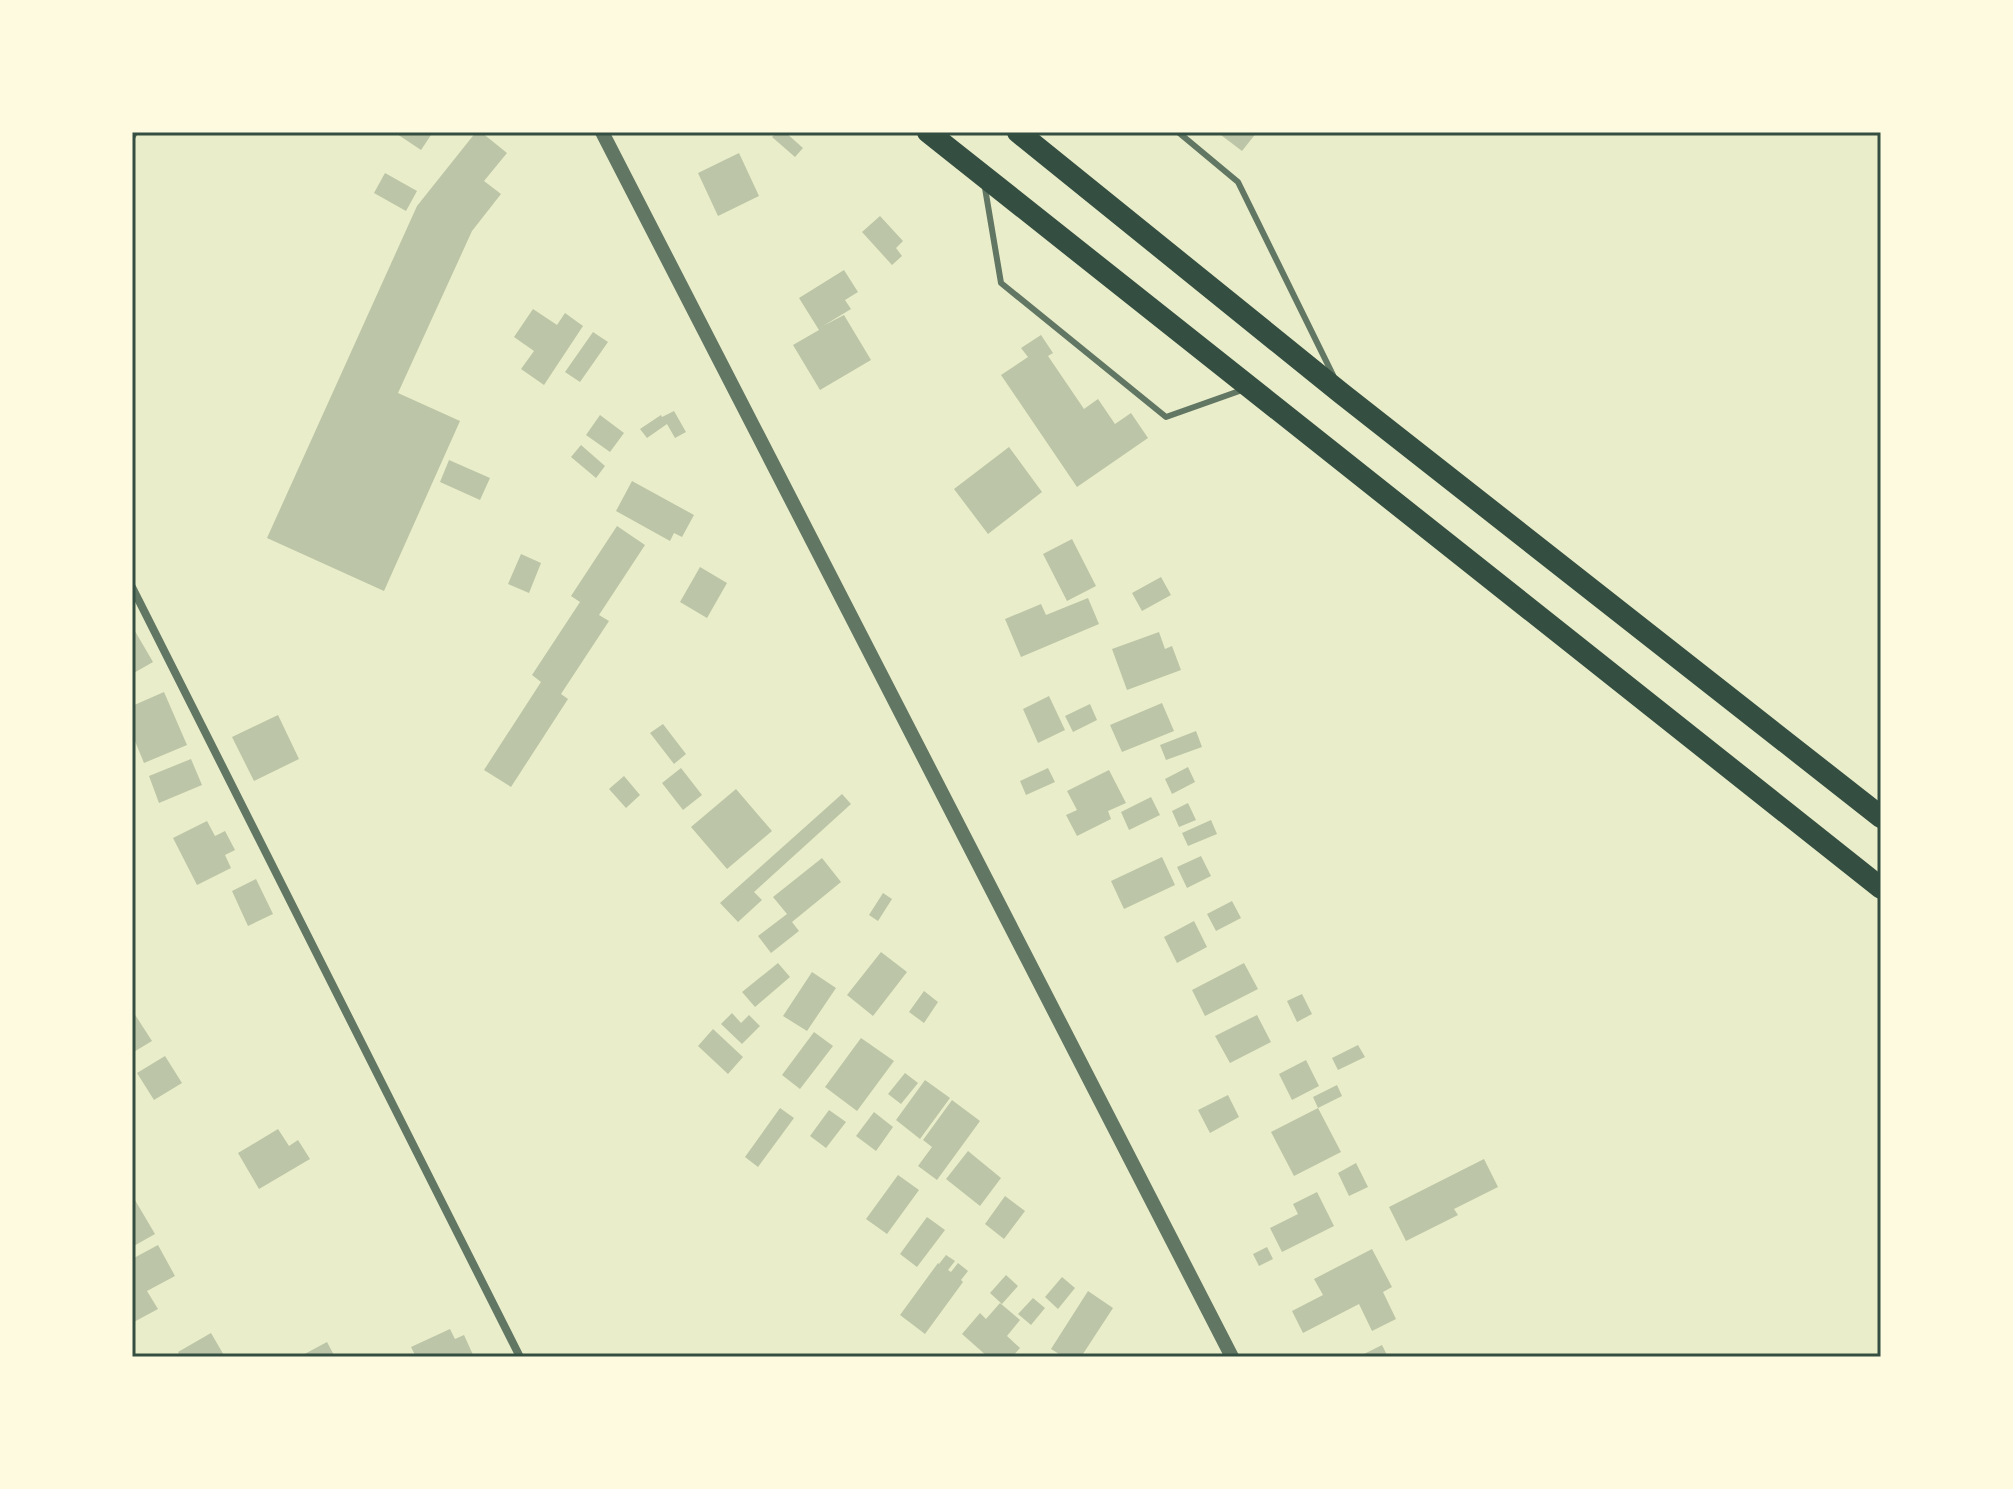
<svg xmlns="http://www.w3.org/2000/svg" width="2013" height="1489" viewBox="0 0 2013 1489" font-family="Georgia,serif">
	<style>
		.building { fill: #bcc5a7 }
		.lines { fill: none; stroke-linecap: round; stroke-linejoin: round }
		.service { stroke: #617663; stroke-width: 6 }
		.minor { stroke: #617663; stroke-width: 8 }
		.tertiary { stroke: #617663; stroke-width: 14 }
		.trunk { stroke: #344e41; stroke-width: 22 }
		.neatline { fill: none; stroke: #344e41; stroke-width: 3 }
	</style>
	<rect width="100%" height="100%" fill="#e9edc9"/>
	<path class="building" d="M394 132H433L421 150Z
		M476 132H481L507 153 484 181 501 194 472 231 398 393 460 421 384 591 267 538 417 206Z
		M777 132H785L803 148 795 157 772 137Z
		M1217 132H1257L1242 151Z
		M739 153 759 196 718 216 698 173Z
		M385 173 417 191 406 211 374 193Z
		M880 216 903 241 896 248 902 256 892 265 862 232Z
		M844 270 858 292 845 300 851 309 823 326 844 315 871 360 820 390 793 345 819 330 799 298Z
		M533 309 557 325 565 313 583 326 544 385 521 369 534 351 514 337Z
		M593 332 608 342 580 382 565 372Z
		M1041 335 1053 353 1048 356 1084 409 1098 399 1115 424 1131 413 1148 438 1077 487 1001 375 1028 357 1021 348Z
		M674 411 686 432 675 438 667 424 647 438 640 429 661 415 662 417Z
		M600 415 624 433 610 452 586 435Z
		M581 445 605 466 596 478 571 457Z
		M1009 447 1042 492 988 534 954 489Z
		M449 460 490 478 480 500 440 482Z
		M632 481 694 515 682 537 674 533 670 541 616 511Z
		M617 526 645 545 599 615 609 621 561 694 568 699 511 787 484 770 541 682 532 675 580 602 571 596Z
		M1072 539 1096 586 1067 601 1043 554Z
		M521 554 541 563 529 593 508 584Z
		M700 567 727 583 707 618 680 602Z
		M1161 577 1171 595 1142 611 1132 593Z
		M1088 598 1099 624 1021 657 1005 619 1041 604 1046 615Z
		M132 626 153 662 132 674Z
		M1159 632 1165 649 1172 646 1181 670 1127 690 1112 649Z
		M164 692 187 745 144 763 132 734V706Z
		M1049 696 1065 730 1038 743 1023 709Z
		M1162 703 1174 731 1122 752 1110 725Z
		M1090 704 1097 720 1073 732 1065 716Z
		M278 715 299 759 254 781 232 737Z
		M663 724 686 754 674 764 650 733Z
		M1196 731 1202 747 1166 760 1160 745Z
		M191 759 202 785 159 803 149 776Z
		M1188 767 1195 782 1172 794 1165 779Z
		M681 768 702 795 683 810 662 783Z
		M1048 768 1055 782 1026 795 1020 781Z
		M1109 770 1126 803 1108 811 1111 819 1077 836 1066 815 1077 810 1067 791Z
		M624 776 640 795 626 808 609 789Z
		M736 789 772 831 727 869 691 827Z
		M842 794 851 804 754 892 762 900 738 922 720 903Z
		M1151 797 1160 815 1129 830 1121 812Z
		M1188 803 1196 820 1179 827 1172 811Z
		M1211 820 1217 834 1188 846 1182 833Z
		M207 821 215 836 225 831 235 850 225 855 231 868 197 885 173 838Z
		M1201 856 1211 876 1187 888 1177 867Z
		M1162 857 1175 885 1124 909 1111 881Z
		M822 858 841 882 792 922 799 931 771 953 758 936 787 914 773 897Z
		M256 879 273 914 248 926 232 891Z
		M883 893 892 899 878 921 869 915Z
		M1232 901 1241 918 1216 931 1207 914Z
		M1194 921 1207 947 1177 963 1164 937Z
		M881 952 907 972 873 1016 847 995Z
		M778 963 790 977 755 1007 742 992Z
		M1244 963 1258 989 1205 1016 1192 990Z
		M812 972 836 988 807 1031 783 1016Z
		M924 991 938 1002 924 1023 909 1012Z
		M1302 994 1312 1014 1297 1022 1287 1001Z
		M132 1010 152 1041 132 1053Z
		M732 1013 741 1023 749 1015 760 1026 742 1044 721 1024Z
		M1257 1015 1271 1042 1230 1063 1215 1036Z
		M713 1029 743 1057 728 1074 698 1046Z
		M814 1032 833 1046 800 1089 782 1075Z
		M861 1038 894 1061 857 1111 825 1087Z
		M1358 1045 1365 1057 1338 1070 1332 1058Z
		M165 1056 182 1083 154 1100 137 1073Z
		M1306 1060 1319 1086 1292 1100 1279 1074Z
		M905 1073 918 1083 901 1104 888 1094Z
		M925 1080 950 1098 920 1139 896 1120Z
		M1337 1085 1342 1096 1318 1108 1313 1097Z
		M1228 1095 1239 1117 1210 1133 1198 1110Z
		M952 1100 980 1121 937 1180 918 1166 932 1147 923 1140Z
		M780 1108 794 1118 758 1167 745 1157Z
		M1318 1108 1341 1152 1294 1176 1271 1132Z
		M829 1110 846 1122 826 1148 810 1136Z
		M874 1112 893 1127 876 1151 856 1136Z
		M278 1129 289 1146 298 1140 310 1159 259 1189 238 1153Z
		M968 1151 1001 1178 980 1206 946 1179Z
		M1484 1159 1498 1187 1454 1209 1458 1215 1406 1241 1389 1207Z
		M1356 1163 1368 1187 1349 1196 1338 1173Z
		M898 1175 919 1190 887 1234 866 1219Z
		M1317 1192 1334 1226 1282 1252 1270 1228 1298 1214 1293 1204Z
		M132 1195 155 1234 132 1247Z
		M1005 1196 1025 1211 1004 1239 985 1224Z
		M927 1217 945 1230 917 1267 900 1254Z
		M158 1245 175 1276 147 1291 158 1309 132 1323V1259Z
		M1267 1247 1273 1259 1259 1266 1253 1254Z
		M1372 1249 1392 1287 1383 1292 1396 1319 1372 1331 1359 1304 1303 1333 1292 1311 1323 1295 1314 1279Z
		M946 1255 955 1261 948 1270 951 1272 958 1263 968 1271 961 1280 963 1282 925 1334 900 1315 938 1263 939 1264Z
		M1006 1275 1018 1286 1002 1304 990 1293Z
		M1062 1277 1075 1288 1058 1309 1045 1297Z
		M1088 1291 1113 1308 1081 1357H1064L1051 1349Z
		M1033 1298 1045 1308 1031 1325 1018 1314Z
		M1000 1303 1020 1320 1007 1336 1020 1348 1012 1357H988L962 1334 980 1313 986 1319Z
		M450 1329 455 1339 464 1335 474 1357H416L411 1347Z
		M211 1333 225 1357H181L178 1352Z
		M327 1342 335 1357H299Z
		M1382 1345 1388 1357H1358Z"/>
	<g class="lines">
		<path class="service" d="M1178 132 1238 182 1333 375
			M985 188 1001 283 1166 417 1245 389"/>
		<path class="minor" d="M132 136 134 132
			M132 587 520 1357"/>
		<path class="tertiary" d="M602 132 1232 1357"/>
		<path class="trunk" d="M928 132 1881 888
			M1018 132 1341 393 1881 817"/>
	</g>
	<rect width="2013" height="1489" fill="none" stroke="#fefae0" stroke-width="268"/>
	<rect x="134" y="134" width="1745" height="1221" class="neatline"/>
</svg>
